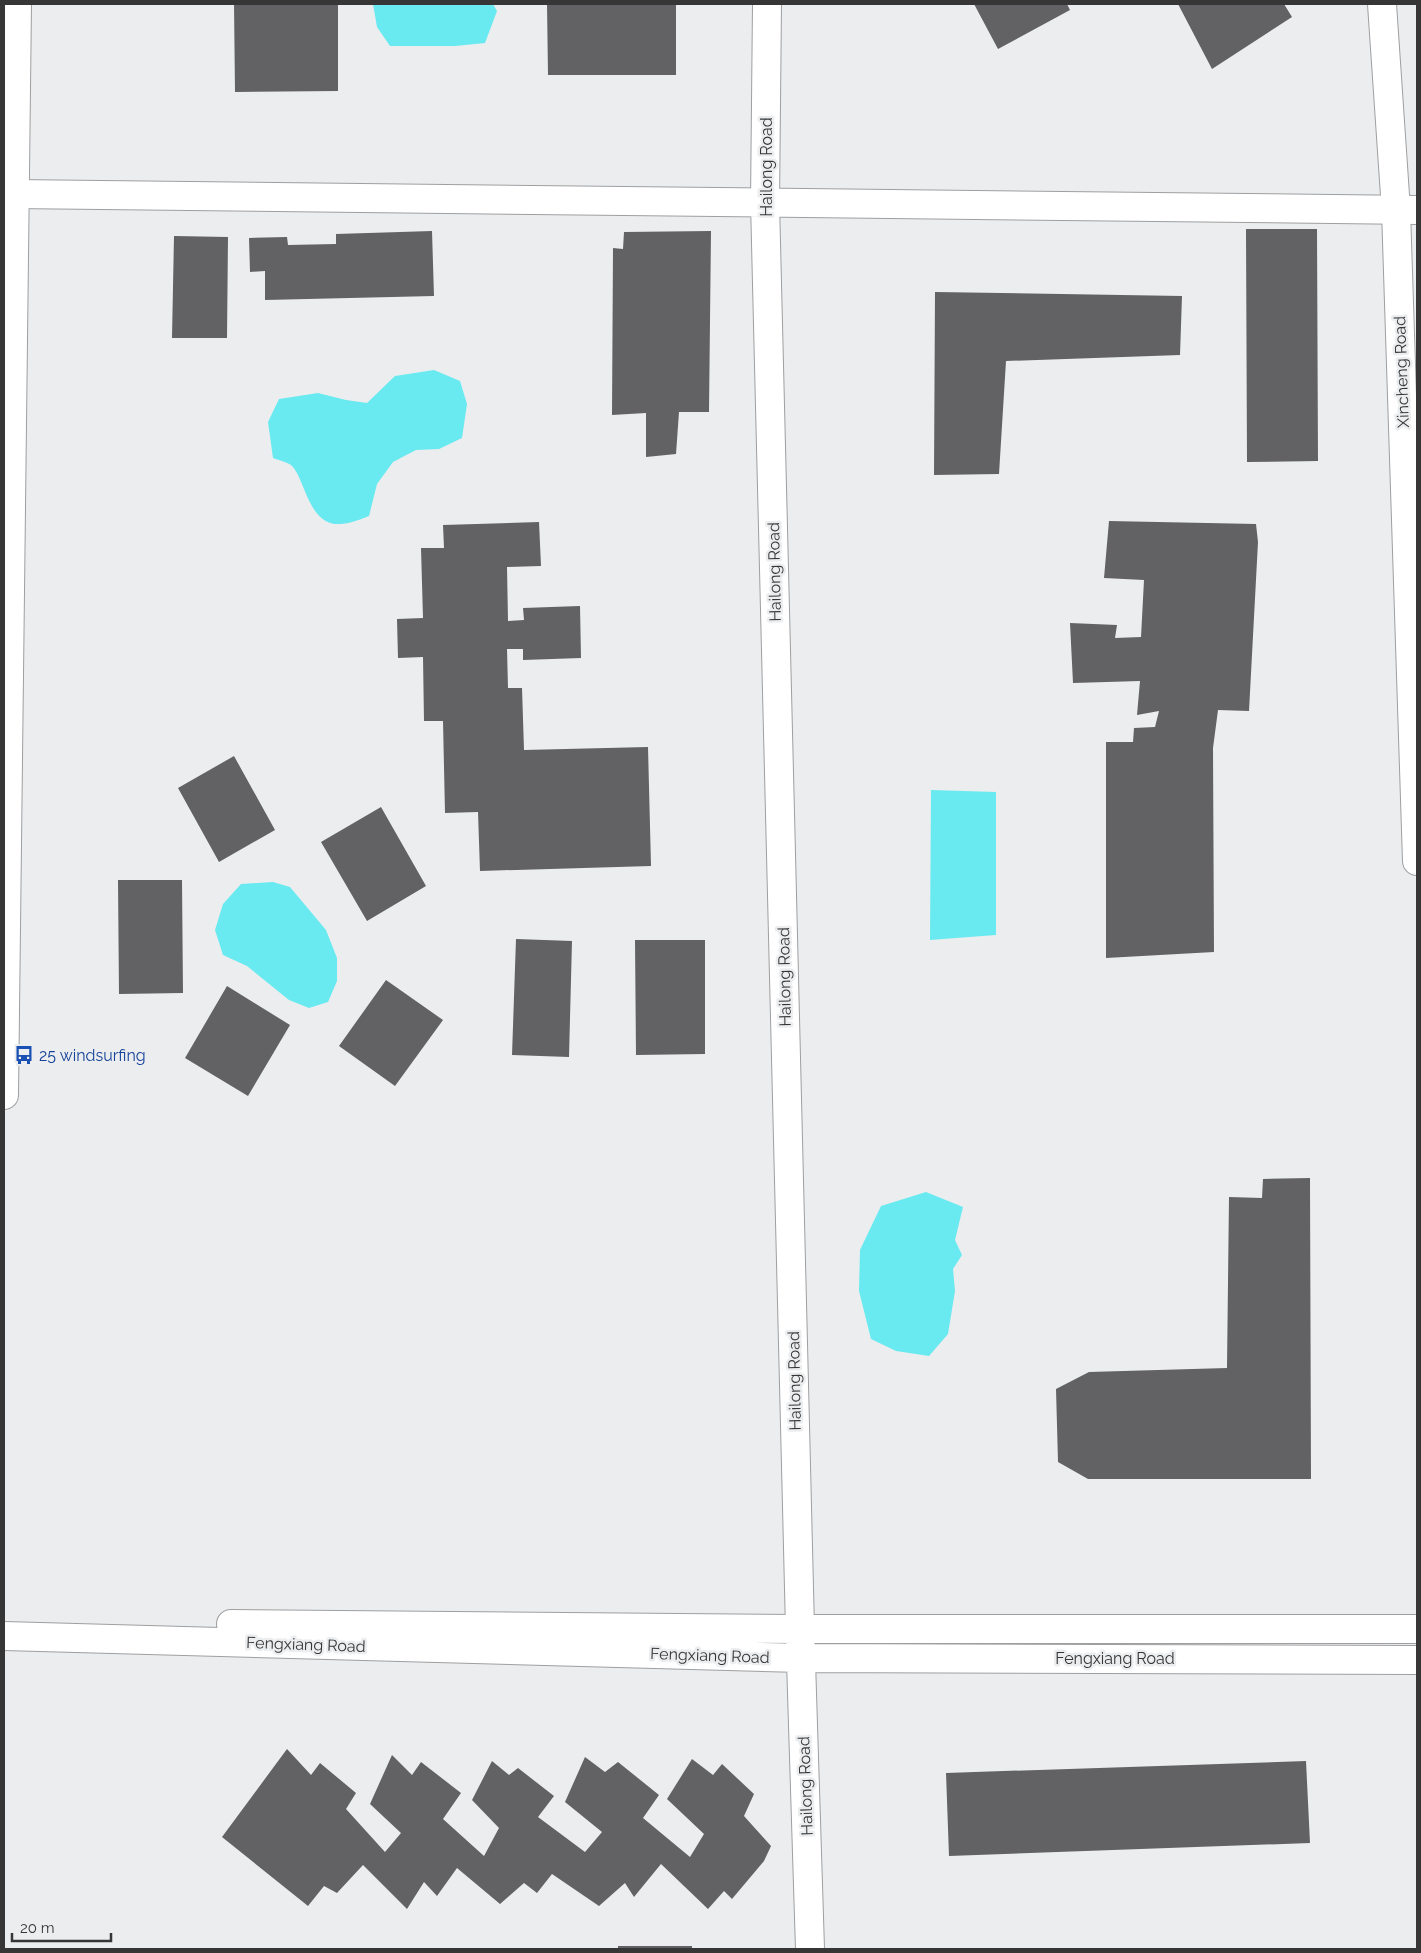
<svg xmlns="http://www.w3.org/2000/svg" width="1421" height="1953" viewBox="0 0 1421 1953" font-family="Raleway,sans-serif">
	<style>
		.water { fill: #69eaf0 }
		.building { fill: #626264 }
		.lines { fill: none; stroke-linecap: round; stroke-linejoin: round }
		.street-casing { stroke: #9e9fa1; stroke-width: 30 }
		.primary-casing { stroke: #9e9fa1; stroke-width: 30 }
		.street { stroke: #fff; stroke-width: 28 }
		.primary { stroke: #fff; stroke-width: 28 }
		.labels { text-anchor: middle; stroke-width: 5; stroke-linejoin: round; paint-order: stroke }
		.street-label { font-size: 16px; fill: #363637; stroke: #ebedef }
		.transit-label { font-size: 16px; fill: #164399; stroke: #ebedef; text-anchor: start }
	</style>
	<rect width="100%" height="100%" fill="#ebedef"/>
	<path class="water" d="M373 4H493L497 11 485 43 455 46H390L377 27Z
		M434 370 460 381 467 404 462 438 439 449 416 450 393 462 377 484 369 516C333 531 319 527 304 489 301 482 297 470 291 465 287 462 278 460 273 458L268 422 279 399 318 393 346 400 367 403 395 376Z
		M931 790 996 792V935L930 940Z
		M273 882 290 887 326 930 337 958V981L328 1002 309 1008 289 1000 247 966 223 955 215 930 223 904 241 884Z
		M926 1192 963 1207 955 1240 962 1255 953 1269 955 1291 948 1334 929 1356 896 1351 871 1339 859 1291 860 1250 881 1206Z"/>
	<path class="building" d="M234 4H338V91L235 92Z
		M547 4H676V75H548Z
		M974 4H1067L1070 10 998 49Z
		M1178 4H1284L1292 17 1212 69Z
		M1246 229H1317L1318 461 1247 462Z
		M432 231 434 296 265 300V271L250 272 249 238 287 237 288 245 336 244V234Z
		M711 231 709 412H679L676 454 646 457V413L612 415 613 248 623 249 624 232Z
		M174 236 228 237 227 338H172Z
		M935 292 1182 296 1180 355 1006 361 999 474 934 475Z
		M1109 521 1256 524 1258 542 1249 711 1218 710 1213 748 1214 952 1106 958V742H1133L1134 728 1155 727 1159 711 1137 715 1140 681 1073 683 1070 623 1117 625 1115 638 1141 637 1144 580 1104 578Z
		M539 522 541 566 507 567 508 621 524 620 523 608 580 606 581 658 523 660V649H507L508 688H522L524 750 648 747 651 866 480 871 478 812 445 813 443 721H424L423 657 398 658 397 619 423 618 421 548H444L443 525Z
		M234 756 275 830 219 862 178 788Z
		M381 807 426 886 367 921 321 842Z
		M118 880H182L183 993 119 994Z
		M516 939 572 941 569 1057 512 1055Z
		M635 940H705V1054L636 1055Z
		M386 980 443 1020 395 1086 339 1046Z
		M227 986 290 1025 248 1096 185 1058Z
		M1310 1178 1311 1479H1088L1058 1462 1056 1389 1089 1372 1227 1368 1229 1197 1262 1198 1263 1179Z
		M287 1749 311 1775 320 1763 356 1793 346 1809 385 1852 401 1833 370 1804 392 1755 412 1775 421 1762 461 1793 443 1819 484 1856 499 1828 472 1800 492 1761 509 1775 518 1768 554 1796 538 1817 585 1852 602 1832 565 1802 585 1757 605 1772 618 1762 659 1795 643 1818 690 1857 704 1834 667 1799 692 1759 713 1775 722 1764 754 1794 744 1816 771 1846 764 1861 732 1899 724 1891 708 1909 661 1864 634 1897 625 1883 599 1906 552 1874 537 1893 524 1883 500 1904 457 1868 437 1896 424 1882 407 1909 363 1865 337 1893 324 1886 308 1906 222 1837Z
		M1306 1761 1310 1843 949 1856 946 1773Z
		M618 1946H692V1949H618Z"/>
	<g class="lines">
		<g class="street-casing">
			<path id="street" d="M767 4 765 202 800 1629 810 1949
				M13 194 1417 210
				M231 1624 800 1629H1417
				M4 1636 801 1658 1417 1660"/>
		</g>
		<g class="primary-casing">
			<path id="primary" d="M1382 4 1396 210 1417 861
				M4 1095 17 4"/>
		</g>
		<use href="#street" class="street"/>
		<use href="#primary" class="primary"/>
	</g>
	<defs>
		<g id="bus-bare" transform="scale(1.5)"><path d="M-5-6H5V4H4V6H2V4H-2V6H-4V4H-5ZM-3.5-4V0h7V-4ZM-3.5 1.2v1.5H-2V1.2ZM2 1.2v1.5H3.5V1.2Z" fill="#1a4fb4" stroke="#ebedef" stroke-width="2.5" paint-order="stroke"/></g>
	</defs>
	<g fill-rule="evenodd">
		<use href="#bus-bare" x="24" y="1055"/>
	</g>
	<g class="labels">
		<g class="street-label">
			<text transform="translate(766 167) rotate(-90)" y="6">Hailong Road</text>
			<text transform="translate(1401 372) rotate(-92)" y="6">Xincheng Road</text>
			<text transform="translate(774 572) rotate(-91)" y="6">Hailong Road</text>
			<text transform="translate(784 977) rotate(-91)" y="6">Hailong Road</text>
			<text transform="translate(794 1381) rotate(-91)" y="6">Hailong Road</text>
			<text transform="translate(306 1644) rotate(2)" y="6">Fengxiang Road</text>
			<text transform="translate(710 1655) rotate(2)" y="6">Fengxiang Road</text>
			<text x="1115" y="1664">Fengxiang Road</text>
			<text transform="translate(805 1786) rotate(-92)" y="6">Hailong Road</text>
		</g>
		<g class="transit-label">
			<text x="39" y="1061">25 windsurfing</text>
		</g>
	</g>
	<rect width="1421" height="1953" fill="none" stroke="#363637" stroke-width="10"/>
	<path d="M12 1933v8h99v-8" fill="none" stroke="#363637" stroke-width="2.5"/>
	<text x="20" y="1933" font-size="15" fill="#363637" stroke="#ebedef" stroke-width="4" paint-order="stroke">20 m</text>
</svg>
